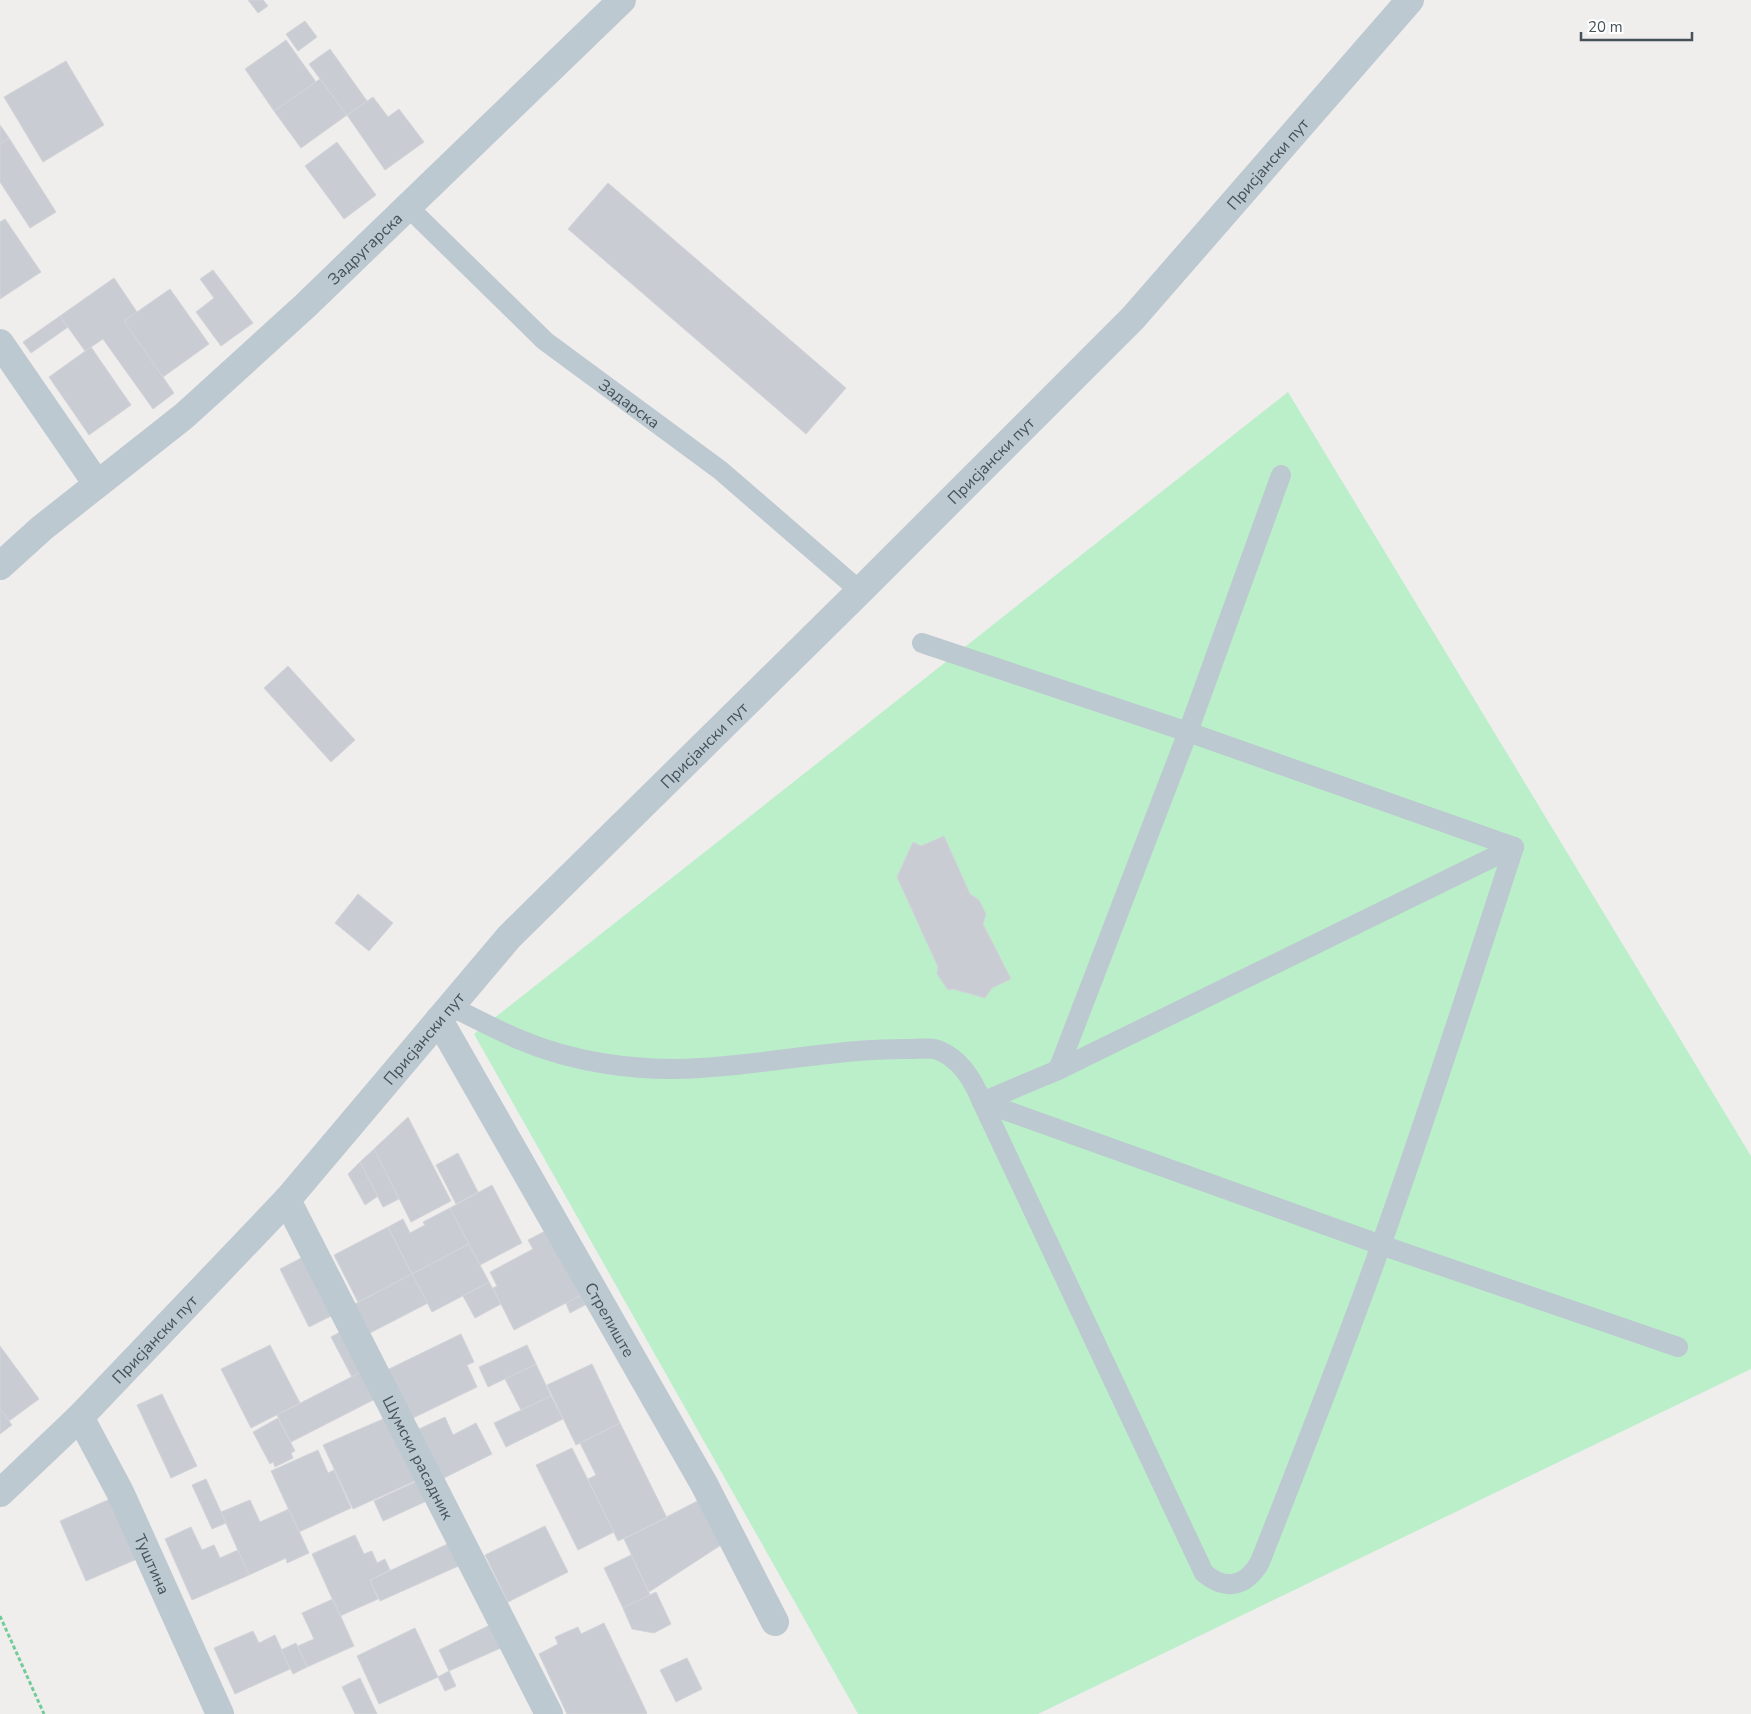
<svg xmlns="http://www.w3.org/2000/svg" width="1751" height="1714" viewBox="0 0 1751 1714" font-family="'Nunito Sans',sans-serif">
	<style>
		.green { fill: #baefc9 }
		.building { fill: #c9ccd2; stroke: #d1d4d9 }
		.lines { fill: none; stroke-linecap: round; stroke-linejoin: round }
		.path { stroke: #71cd98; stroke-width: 3; stroke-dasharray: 4 2.5; stroke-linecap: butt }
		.lane { stroke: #bdc9d0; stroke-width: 20 }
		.street { stroke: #bdc9d0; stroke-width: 28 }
		.labels { text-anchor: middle; stroke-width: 4.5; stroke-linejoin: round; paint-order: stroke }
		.street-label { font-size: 16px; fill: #45525a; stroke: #fff }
	</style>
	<rect width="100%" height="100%" fill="#f0eded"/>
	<path class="green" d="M1288 392 1751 1156V1369L1038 1714H858L474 1034Z"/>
	<path class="building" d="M248 0H263L268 6 258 13Z
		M305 21 317 37 298 51 286 34Z
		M286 40 316 82 274 111 245 69Z
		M330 49 367 101 347 115 309 64Z
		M66 61 104 125 43 162 4 97Z
		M320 79 347 115 301 148 274 111Z
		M373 97 388 117 399 109 424 142 385 170 347 115Z
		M0 125 9 138 0 144Z
		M9 138 56 212 30 228 0 182V144Z
		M337 142 376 195 344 219 305 166Z
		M608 183 846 388 806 434 568 229Z
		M5 219 41 272 0 299V222Z
		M213 270 253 323 221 346 196 312 214 298 200 279Z
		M114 278 137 312 124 321 174 393 153 409 103 339 85 351 60 316Z
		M170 289 209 344 163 377 124 321Z
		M60 316 68 327 31 353 23 342Z
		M91 347 131 405 89 435 49 377Z
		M288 666 355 740 331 762 264 688Z
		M944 836 970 894 979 900 986 914 983 924 1011 979 992 988 985 998 953 989 948 990 937 974 938 967 897 877 913 842 921 846Z
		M358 894 393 923 369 951 335 923Z
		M408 1117 451 1201 411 1222 374 1149Z
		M374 1149 399 1199 383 1207 360 1162Z
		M458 1153 478 1192 456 1204 436 1165Z
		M360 1162 378 1196 365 1205 348 1174Z
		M492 1185 522 1243 480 1265 450 1208Z
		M450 1208 469 1244 412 1274 388 1227 403 1219 410 1233 425 1225 423 1222Z
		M388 1227 412 1274 358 1302 334 1255Z
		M553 1227 587 1292 514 1330 493 1288 497 1286 490 1272 533 1249 528 1240Z
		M469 1244 489 1282 432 1312 412 1274Z
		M309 1254 339 1312 309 1327 280 1269Z
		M412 1274 428 1303 370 1333 355 1304Z
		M489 1282 501 1304 475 1318 463 1296Z
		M591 1290 596 1299 570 1313 566 1303Z
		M351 1326 372 1366 352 1377 331 1337Z
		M461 1334 474 1362 467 1365 477 1387 411 1419 387 1370Z
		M270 1345 300 1403 251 1428 221 1369Z
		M527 1345 536 1364 488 1387 479 1367Z
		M0 1346 39 1399 9 1421 0 1409Z
		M536 1364 551 1396 521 1410 505 1379Z
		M592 1364 620 1423 576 1445 547 1385Z
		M365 1370 379 1397 291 1442 277 1415Z
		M162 1394 197 1466 171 1478 137 1405Z
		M551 1396 563 1419 506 1447 494 1423Z
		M0 1409 12 1425 0 1434Z
		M390 1416 419 1479 353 1509 323 1445Z
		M445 1417 453 1435 476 1423 492 1454 444 1478 419 1429Z
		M278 1418 295 1451 291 1453 293 1458 275 1467 273 1462 270 1464 253 1432Z
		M620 1423 667 1518 618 1541 588 1479 596 1475 580 1443Z
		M572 1448 614 1532 578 1550 536 1465Z
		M318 1450 328 1473 334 1470 351 1508 299 1532 271 1471Z
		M206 1479 226 1523 212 1529 192 1485Z
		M422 1479 431 1499 383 1521 374 1501Z
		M703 1498 724 1543 649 1592 624 1539Z
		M110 1499 137 1559 86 1581 60 1521Z
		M250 1500 260 1522 289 1509 309 1553 287 1563 286 1558 249 1575 221 1512Z
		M545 1526 568 1572 508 1602 485 1555Z
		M191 1527 202 1550 214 1545 220 1558 238 1550 249 1575 192 1600 165 1539Z
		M355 1535 364 1554 372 1551 377 1563 385 1559 390 1570 370 1580 378 1599 340 1616 312 1554Z
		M452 1542 463 1564 380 1601 370 1580Z
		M631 1555 650 1595 623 1608 604 1568Z
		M656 1592 671 1624 654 1633 632 1629 623 1608Z
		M333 1599 354 1646 307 1667 298 1646 314 1639 302 1613Z
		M604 1623 647 1713 646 1714H567L539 1654 558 1644 555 1637 578 1627 581 1634Z
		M492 1624 503 1647 449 1671 439 1650Z
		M415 1628 438 1677 379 1704 357 1656Z
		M253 1631 259 1643 275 1635 290 1669 235 1694 214 1648Z
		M296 1643 307 1667 293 1674 281 1650Z
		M687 1658 702 1689 676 1702 660 1670Z
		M449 1671 456 1686 445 1691 438 1677Z
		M360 1678 377 1714H355L342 1687Z"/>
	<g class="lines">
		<path class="path" d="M0 1616 44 1714"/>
		<g class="lane">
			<path id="s1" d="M407 206 545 341 720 470 860 591"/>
			<path d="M922 643 1188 732 1514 847"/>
			<path d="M450 1006C472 1017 495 1029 518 1039 574 1063 639 1072 700 1068 770 1064 840 1048 910 1049 919 1049 933 1047 940 1051 962 1060 974 1082 982 1102L1204 1573C1225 1591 1246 1587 1260 1562 1301 1457 1343 1352 1381 1245 1428 1113 1471 980 1514 847"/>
			<path d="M1058 1070 1188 732 1281 475"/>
			<path d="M982 1102 1381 1245 1678 1347"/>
			<path d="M982 1102 1058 1070 1514 847"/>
		</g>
		<g class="street">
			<path d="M0 343 97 484"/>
			<path id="s2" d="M0 566 42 528 184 416 305 306 622 0"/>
			<path id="s3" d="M439 1020 704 1484 775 1622"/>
			<path id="s4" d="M287 1200 549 1714"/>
			<path id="s5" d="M80 1417 120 1492 220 1714"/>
			<path id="s6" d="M0 1493 80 1417 287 1200 509 937 860 591 1133 318 1410 0"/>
		</g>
	</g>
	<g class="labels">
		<g class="street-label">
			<text dy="6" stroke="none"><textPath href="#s6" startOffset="1838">Присјански пут</textPath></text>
			<text dy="6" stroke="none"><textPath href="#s2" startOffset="484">Задругарска</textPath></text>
			<text dy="6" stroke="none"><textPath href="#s1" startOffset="298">Задарска</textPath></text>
			<text dy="6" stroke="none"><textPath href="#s6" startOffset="1432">Присјански пут</textPath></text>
			<text dy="6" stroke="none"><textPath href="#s6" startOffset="1028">Присјански пут</textPath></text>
			<text dy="6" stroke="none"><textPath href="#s6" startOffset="622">Присјански пут</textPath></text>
			<text dy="6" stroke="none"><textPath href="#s3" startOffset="345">Стрелиште</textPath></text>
			<text dy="6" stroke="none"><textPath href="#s6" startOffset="218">Присјански пут</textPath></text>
			<text dy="6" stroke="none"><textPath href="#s4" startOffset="289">Шумски расадник</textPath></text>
			<text dy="6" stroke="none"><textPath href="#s5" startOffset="164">Туштина</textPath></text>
		</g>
	</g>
	<path d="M1581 32v8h111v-8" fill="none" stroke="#45525a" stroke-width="2.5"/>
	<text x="1588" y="32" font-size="15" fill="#45525a" stroke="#ffffff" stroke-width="4" paint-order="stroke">20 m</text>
</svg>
